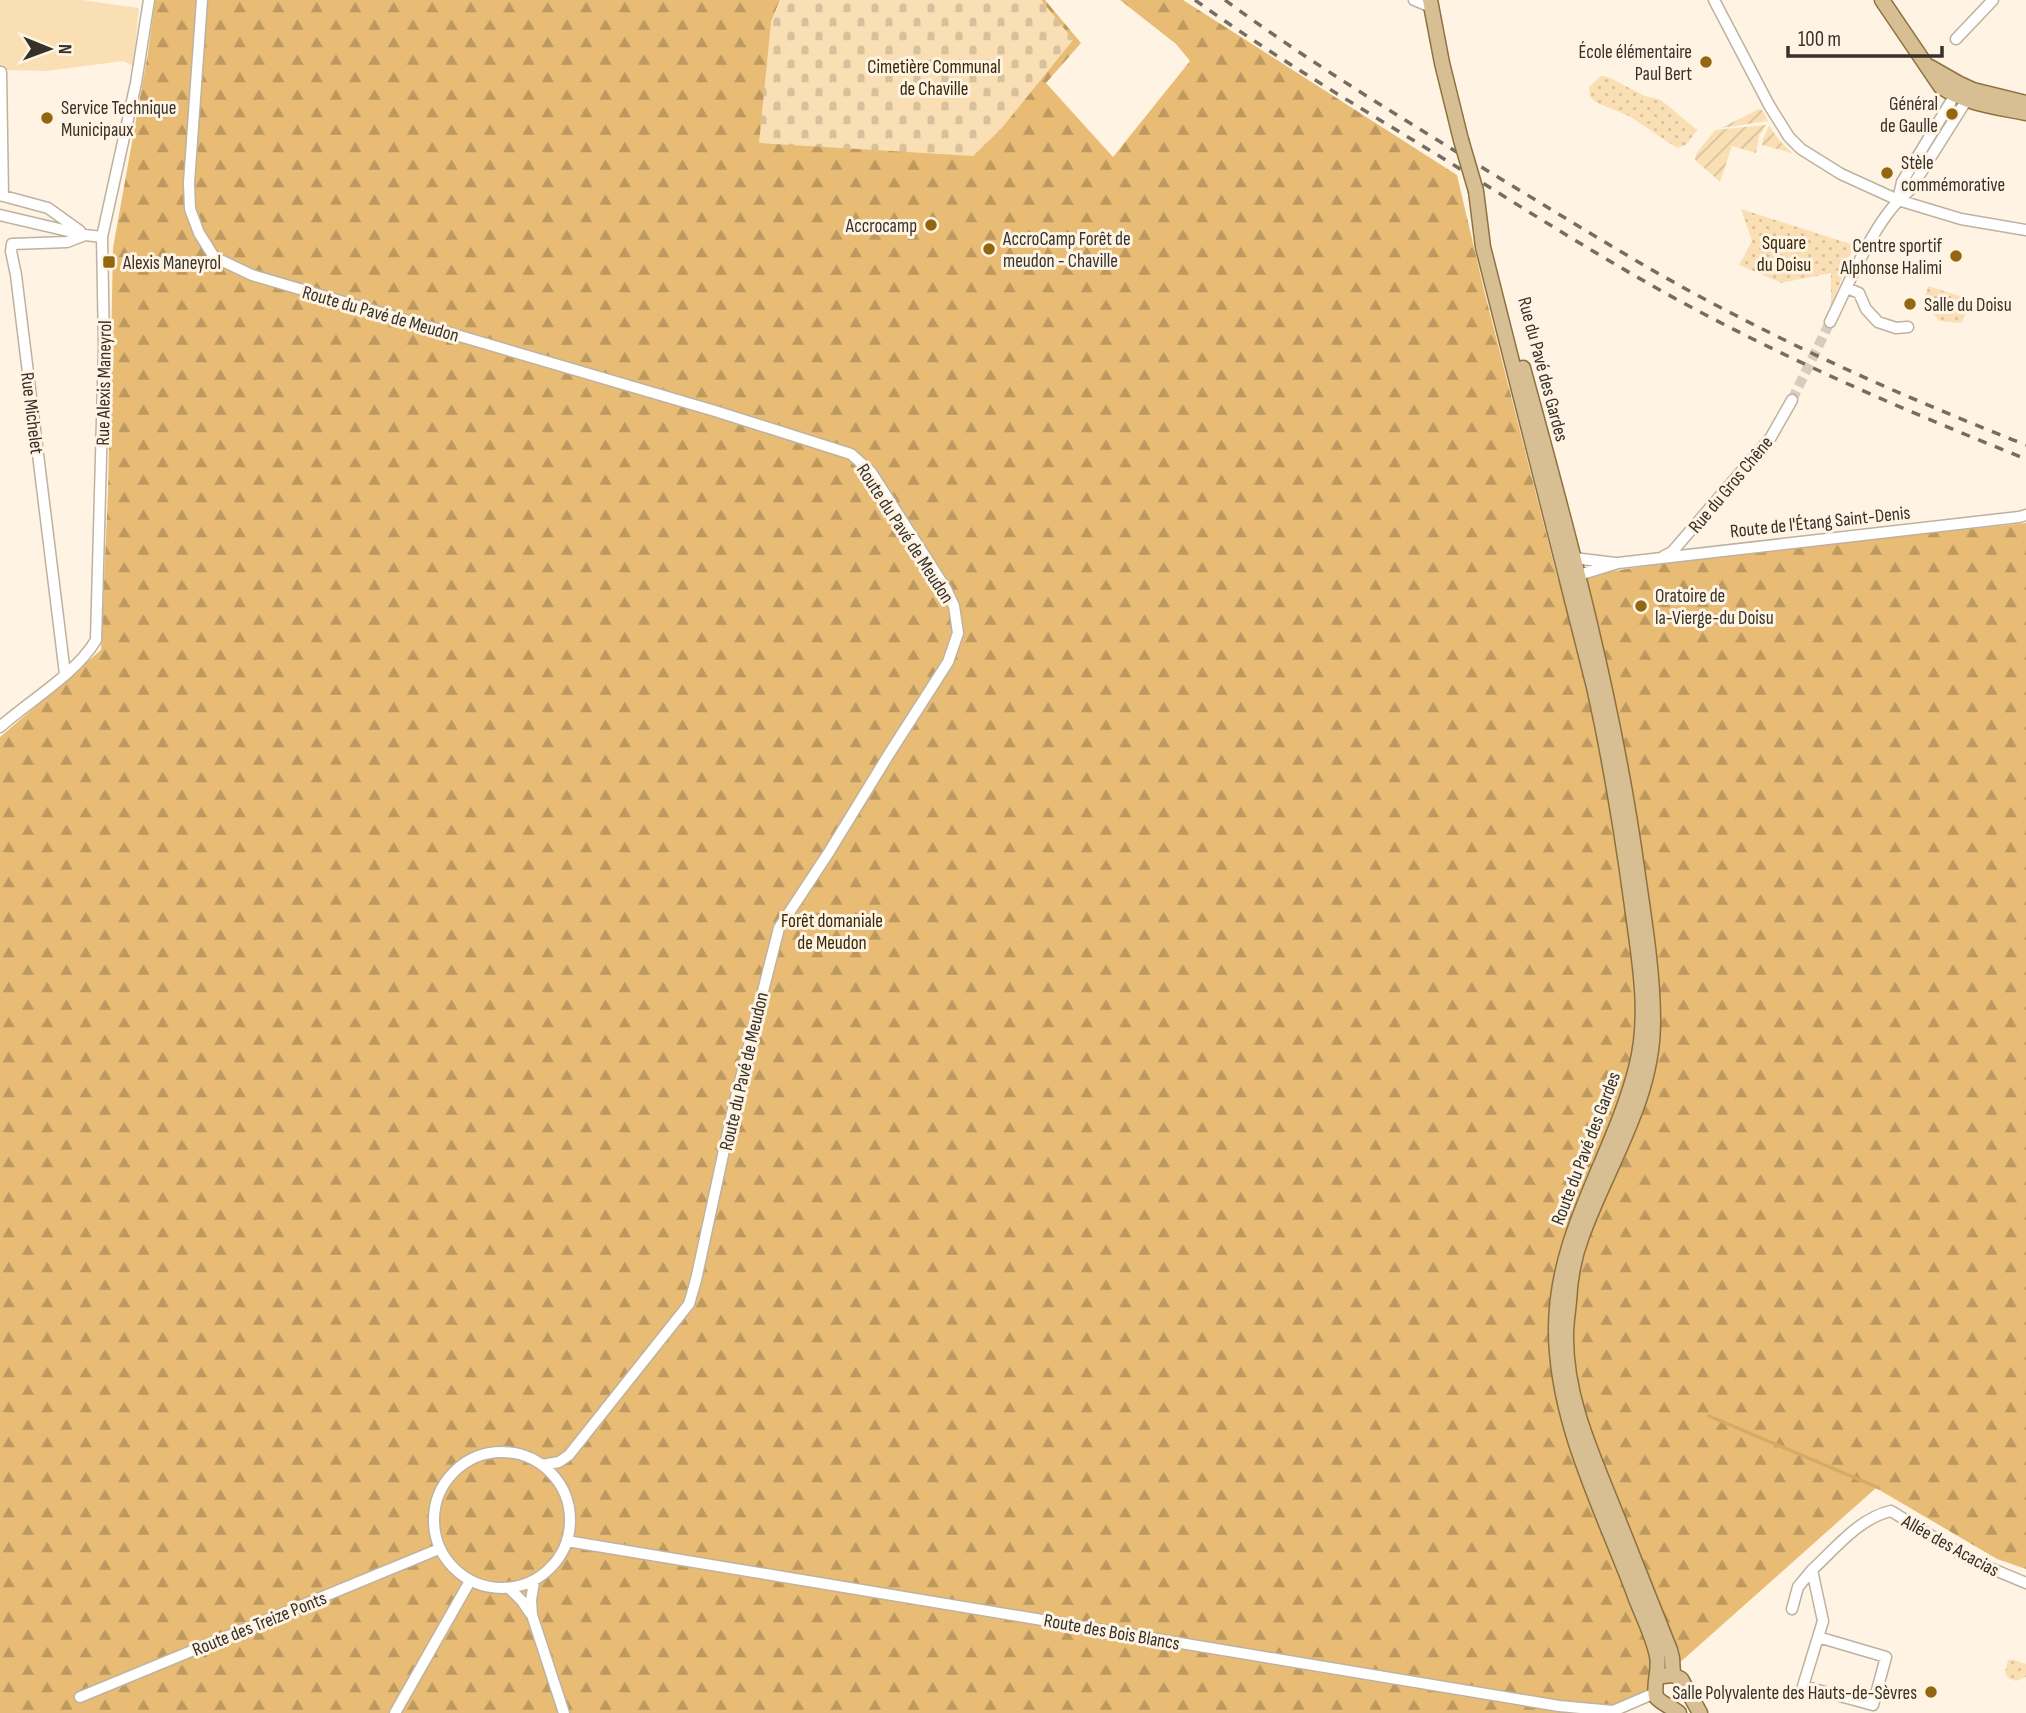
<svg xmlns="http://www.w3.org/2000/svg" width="2026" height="1713" viewBox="0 0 2026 1713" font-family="'Sofia Sans Condensed',sans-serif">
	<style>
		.grass { fill: #fadfb5 }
		.forest { fill: url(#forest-firs) }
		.cemetery { fill: url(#cemetery-stones) }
		.park { fill: url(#park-dots) }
		.garden { fill: url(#garden-furrows) }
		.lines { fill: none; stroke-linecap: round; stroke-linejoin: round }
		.stream { stroke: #d6ab64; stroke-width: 3.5 }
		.minor-tunnel { stroke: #d7cdbf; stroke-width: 10; stroke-dasharray: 10 5; stroke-linecap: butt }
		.minor-casing { stroke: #beb29f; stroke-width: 13 }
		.major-casing { stroke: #8e713f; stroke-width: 17 }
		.minor { stroke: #fff; stroke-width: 10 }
		.major { stroke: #d8be93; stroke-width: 14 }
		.rail { stroke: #746d62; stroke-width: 3.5; stroke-dasharray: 9 9; stroke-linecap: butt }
		.major-bridge-casing { stroke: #8e713f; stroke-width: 17; stroke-linecap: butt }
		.major-bridge { stroke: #d8be93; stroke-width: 14 }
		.poi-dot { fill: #926710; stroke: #fff4e4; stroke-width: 2.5 }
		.labels { text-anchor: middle; stroke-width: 6; stroke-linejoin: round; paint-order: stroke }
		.poi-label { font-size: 19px; fill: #363129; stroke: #fff4e4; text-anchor: start }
		.park-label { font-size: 19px; fill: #382706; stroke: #fff4e4 }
		.street-label { font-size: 19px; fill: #363129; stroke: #fff4e4 }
	</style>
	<defs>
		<pattern id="forest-firs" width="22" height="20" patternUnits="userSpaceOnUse" patternTransform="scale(1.75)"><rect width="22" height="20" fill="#e8bc74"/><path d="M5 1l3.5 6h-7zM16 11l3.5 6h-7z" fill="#bd995f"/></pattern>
		<pattern id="cemetery-stones" width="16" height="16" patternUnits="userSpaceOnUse" patternTransform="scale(1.75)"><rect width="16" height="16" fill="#fadfb5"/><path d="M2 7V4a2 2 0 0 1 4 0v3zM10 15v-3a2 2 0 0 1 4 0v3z" fill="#d7c09c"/></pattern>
		<pattern id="park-dots" width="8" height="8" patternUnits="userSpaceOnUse" patternTransform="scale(1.75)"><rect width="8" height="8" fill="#fadfb5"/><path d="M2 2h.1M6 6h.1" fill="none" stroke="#d7c09c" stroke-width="1.8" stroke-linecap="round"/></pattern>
		<pattern id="garden-furrows" width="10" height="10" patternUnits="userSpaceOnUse" patternTransform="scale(1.75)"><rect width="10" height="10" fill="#fadfb5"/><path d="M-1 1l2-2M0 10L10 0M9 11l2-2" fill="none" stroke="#d7c09c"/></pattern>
	</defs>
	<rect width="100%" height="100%" fill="#fff4e4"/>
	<path class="grass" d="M0 0H82L139 8 133 66 123 61 47 71 0 70Z"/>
	<path class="forest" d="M155 0H780L771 22 1073 40 1041 0H1045L1081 43 1046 83 1113 157 1190 61 1176 44 1120 0H1183L1457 175 1484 290 1558 580 1707 556 2026 523V1569L1997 1559 1876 1488 1623 1713H0V737L101 650 108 491 113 248 148 53Z"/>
	<path class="cemetery" d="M780 0H1041L1073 40 1001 129 973 156 759 143 771 22Z"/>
	<path class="park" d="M1601 76 1608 77 1645 96 1661 100 1697 130 1686 145 1677 148 1629 116 1595 102 1590 96 1589 87Z
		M1741 209 1854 245 1831 308V273L1781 283 1739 265 1752 241Z
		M1928 286 1963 297 1968 310 1961 323 1939 321 1924 301Z
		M2008 1660H2015L2026 1664V1677L2016 1681 2008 1678 2005 1673Z"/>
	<path class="garden" d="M1759 109 1762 110 1768 121 1721 128Z
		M1766 125 1759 136 1756 153 1732 146 1720 182 1695 160 1696 154 1715 130Z
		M1769 125 1779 140 1792 153 1762 145 1763 139Z"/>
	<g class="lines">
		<path class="stream" d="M1709 1416 1879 1488"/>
		<path class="minor-tunnel" d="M1792 400 1830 322"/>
		<g class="minor-casing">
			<path id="minor" d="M202 0 189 183 190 209 199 233 214 257 252 275 715 411 851 454 871 472 946 589 954 606 958 633 948 662 889 754 829 852 779 928 732 1113 696 1280 689 1304 569 1455 559 1462 542 1465
				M1414 0 1431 7
				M1714 0 1769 105 1789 137 1801 149 1841 174 1898 200 1961 219 2026 230
				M1956 39 1993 0
				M1 72 3 196
				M0 195 48 208 80 231
				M1898 200 1902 182 1958 90
				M0 215 85 235 102 237
				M1847 288 1859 293 1866 309 1878 322 1896 328 1908 327
				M1830 322C1850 282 1875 217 1910 190L1971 93
				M1664 556 1672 552 1771 437 1792 400
				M1574 558 1615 563
				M1579 575 1618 563 2019 517 2026 515
				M65 674 16 275 11 251 12 244 67 242 85 235
				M0 727C30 700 75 675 96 640L104 347 102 237 136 83 149 0
				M434 1520a68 68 0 1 1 136 0a68 68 0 1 1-136 0Z
				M567 1541 1559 1706 1613 1711 1655 1693
				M534 1582 531 1600 532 1615 564 1713
				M510 1589 522 1601 530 1613
				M1792 1609 1798 1587 1812 1570
				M1818 1637 1886 1657 1873 1705 1803 1686 1823 1621 1812 1570C1835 1549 1859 1518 1891 1511L1971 1560 2026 1583
				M80 1697 439 1549
				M395 1713 470 1581"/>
		</g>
		<g class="major-casing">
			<path id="major" d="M1430 0 1442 63 1461 140
				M1882 0 1941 87C1967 104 1996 107 2026 113
				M1930 67 1958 83 1973 90 2026 103
				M1476 191 1483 247 1594 687C1610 759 1622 832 1632 906 1639 959 1650 1015 1636 1068 1613 1158 1556 1233 1556 1329 1556 1423 1603 1510 1635 1596 1642 1615 1653 1636 1657 1656 1660 1670 1653 1683 1656 1697 1663 1705 1671 1706 1679 1713
				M1523 368C1569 536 1615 704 1638 876 1645 925 1653 973 1653 1022 1653 1100 1607 1166 1582 1236 1574 1257 1570 1280 1569 1301 1568 1312 1566 1324 1566 1335 1565 1398 1593 1456 1616 1514 1634 1559 1652 1605 1670 1650L1672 1658 1673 1675
				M1663 1676 1673 1675 1681 1679 1700 1713"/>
		</g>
		<use href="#minor" class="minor"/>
		<use href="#major" class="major"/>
		<path class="rail" d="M1195 0C1277 59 1364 110 1449 162 1542 220 1634 279 1731 328 1827 377 1926 419 2026 459
			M1225 0C1313 65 1408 122 1501 179 1579 226 1654 274 1735 315 1829 364 1927 406 2026 445"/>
		<g class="major-bridge-casing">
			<path id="major-bridge" d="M1461 140 1476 191"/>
		</g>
		<use href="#major-bridge" class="major-bridge"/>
	</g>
	<g class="poi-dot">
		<circle cx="1706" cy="62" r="7"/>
		<circle cx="1952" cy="114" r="7"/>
		<circle cx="47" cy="118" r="7"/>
		<circle cx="1887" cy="173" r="7"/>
		<circle cx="931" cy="225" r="7"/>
		<circle cx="989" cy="249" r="7"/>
		<circle cx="1956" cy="256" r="7"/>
		<rect x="102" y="255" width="14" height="14" rx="3.5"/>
		<circle cx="1910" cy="304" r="7"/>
		<circle cx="1641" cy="606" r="7"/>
		<circle cx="1931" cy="1692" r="7"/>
	</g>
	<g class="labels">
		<g class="poi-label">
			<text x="1692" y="58" text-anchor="end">École élémentaire<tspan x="1692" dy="22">Paul Bert</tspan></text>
			<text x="1938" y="110" text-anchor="end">Général<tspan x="1938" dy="22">de Gaulle</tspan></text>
			<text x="61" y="114">Service Technique<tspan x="61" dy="22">Municipaux</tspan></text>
			<text x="1901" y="169">Stèle<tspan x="1901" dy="22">commémorative</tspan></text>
			<text x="917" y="232" text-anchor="end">Accrocamp</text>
			<text x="1003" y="245">AccroCamp Forêt de<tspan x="1003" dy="22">meudon - Chaville</tspan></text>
			<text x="1942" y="252" text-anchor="end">Centre sportif<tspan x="1942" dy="22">Alphonse Halimi</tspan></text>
			<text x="123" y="269">Alexis Maneyrol</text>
			<text x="1924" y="311">Salle du Doisu</text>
			<text x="1655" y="602">Oratoire de<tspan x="1655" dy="22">la-Vierge-du Doisu</tspan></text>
			<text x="1917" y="1699" text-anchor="end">Salle Polyvalente des Hauts-de-Sèvres</text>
		</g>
		<g class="park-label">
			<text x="934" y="73">Cimetière Communal<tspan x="934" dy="22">de Chaville</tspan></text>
			<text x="1784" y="249">Square<tspan x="1784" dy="22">du Doisu</tspan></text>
			<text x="832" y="927">Forêt domaniale<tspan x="832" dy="22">de Meudon</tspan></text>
		</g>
		<g class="street-label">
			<text transform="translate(381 313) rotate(16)" y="7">Route du Pavé de Meudon</text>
			<text transform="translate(1544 369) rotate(75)" y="7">Rue du Pavé des Gardes</text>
			<text transform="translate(103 383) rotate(-89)" y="7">Rue Alexis Maneyrol</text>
			<text transform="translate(33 413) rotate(83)" y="7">Rue Michelet</text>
			<text transform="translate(1730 484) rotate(-50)" y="7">Rue du Gros Chêne</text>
			<text transform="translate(1820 521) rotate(-6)" y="7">Route de l'Étang Saint-Denis</text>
			<text transform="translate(906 533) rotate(57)" y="7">Route du Pavé de Meudon</text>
			<text transform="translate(743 1071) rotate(-77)" y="7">Route du Pavé de Meudon</text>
			<text transform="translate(1585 1148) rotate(-69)" y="7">Route du Pavé des Gardes</text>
			<text transform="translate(1951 1545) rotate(29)" y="7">Allée des Acacias</text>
			<text transform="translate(259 1623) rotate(-22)" y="7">Route des Treize Ponts</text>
			<text transform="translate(1112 1631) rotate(10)" y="7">Route des Bois Blancs</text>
		</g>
	</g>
	<g transform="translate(49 49) rotate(91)" stroke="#fff4e4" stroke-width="5" paint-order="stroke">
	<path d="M0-5L12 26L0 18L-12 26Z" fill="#363129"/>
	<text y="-10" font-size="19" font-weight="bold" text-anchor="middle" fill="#363129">N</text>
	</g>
	<path d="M1788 46v10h154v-10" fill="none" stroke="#363129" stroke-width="3.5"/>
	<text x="1798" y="46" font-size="21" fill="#363129" stroke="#fff4e4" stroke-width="5" paint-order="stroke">100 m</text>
</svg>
